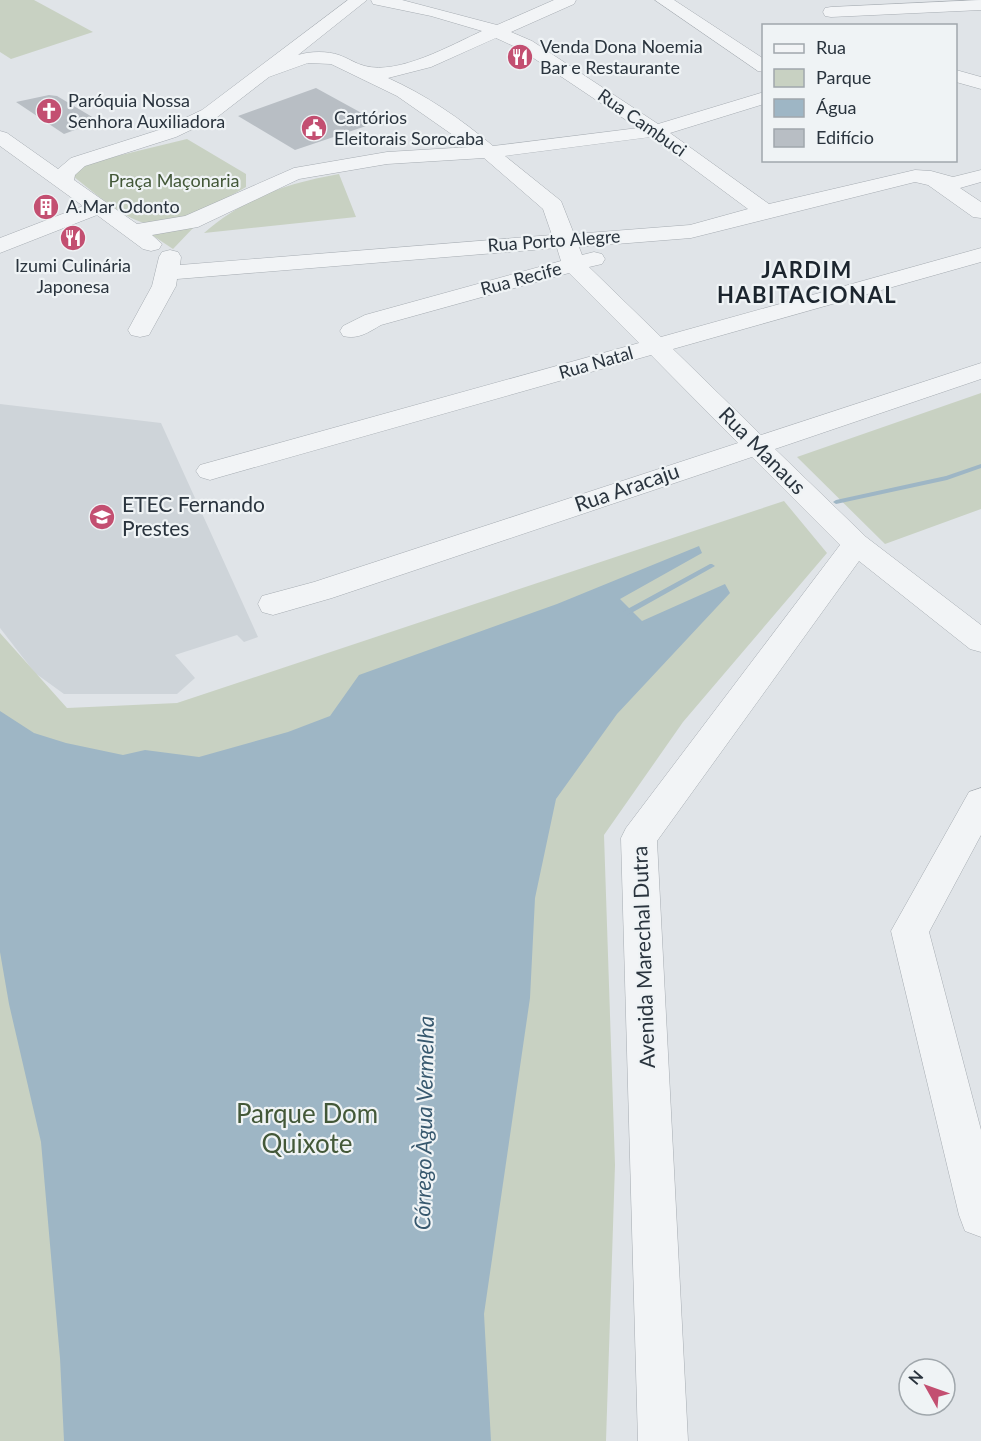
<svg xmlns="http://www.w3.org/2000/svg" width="981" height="1441" viewBox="0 0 981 1441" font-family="Lato,sans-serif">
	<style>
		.built { fill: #ced4d9 }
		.green { fill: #c8d1c2 }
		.water { fill: #9eb6c5 }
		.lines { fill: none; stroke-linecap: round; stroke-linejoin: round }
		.stream { fill: #9eb6c5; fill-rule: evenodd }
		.building { fill: #b8bec4 }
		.minor-casing { stroke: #a6acb2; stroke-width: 1 }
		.minor { fill: #f2f4f6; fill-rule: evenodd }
		.labels { text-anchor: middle; stroke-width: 4.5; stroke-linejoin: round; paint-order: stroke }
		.far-poi-label { font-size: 18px; fill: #2a343e; stroke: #eff3f5; text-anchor: start }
		.far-street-label { font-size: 18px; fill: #2a343e; stroke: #eff3f5 }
		.far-park-label { font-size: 18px; fill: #435838; stroke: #eff3f5 }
		.street-label { font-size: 21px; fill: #2a343e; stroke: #eff3f5 }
		.poi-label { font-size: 21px; fill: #2a343e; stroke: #eff3f5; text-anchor: start }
		.far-district-label { font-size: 22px; font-weight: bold; letter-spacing: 1.5px; fill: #1c252e; stroke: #eff3f5 }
		.water-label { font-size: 22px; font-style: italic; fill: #37586e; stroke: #eff3f5 }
		.near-park-label { font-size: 26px; fill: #435838; stroke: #eff3f5 }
	</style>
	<rect width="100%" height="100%" fill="#e0e4e8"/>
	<path class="built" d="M0 404 161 423 258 637 244 642 237 635 175 655 195 678 177 694H64L35 673 0 628Z"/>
	<path class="green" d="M0 0H34L93 32 11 59 0 52Z
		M187 139 246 174V187C223 200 177 227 150 224 125 221 94 192 74 177L79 168 88 163Z
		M339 174 356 217 204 233C244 198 287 183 339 174Z
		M195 226 173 249 149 233Z
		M981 393V509L885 544 797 457Z
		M784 501 827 553 683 722 604 835 615 1165 606 1441H0V633L67 708 177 703Z"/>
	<path class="water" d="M699 546 702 553 620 599 642 621 725 584 730 593 617 714 556 799 535 898 530 998 484 1314 491 1441H64L60 1358 41 1142 9 1004 0 952V711L34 733 66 743 123 755 145 750 199 757 288 732 330 716 359 675 557 604Z"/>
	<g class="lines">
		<path class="stream" d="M981 464V468L947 480 836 504 833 502 836 500 946 476Z
			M710 564H712L715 566 626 616H622L621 614 622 612Z"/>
	</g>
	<path class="building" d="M316 88 378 122 295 150 238 116Z
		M49 95 57 96 99 121 64 134 16 102Z"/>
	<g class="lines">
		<g class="minor-casing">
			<path id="minor" d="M348 0H367L298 55C310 51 328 51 339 55 348 58 356 64 365 66 399 75 451 45 482 31L431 16 373 4 371 0H402L497 25 554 0H576L574 4 511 32 532 41 658 124 764 92V104L670 133 769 204 915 170 931 171 953 177 981 170V182L960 188 981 202V218L973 217 928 185 915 182 691 238 579 247 582 255 594 252 602 254 605 259 602 264 589 267 661 337 981 248V262L673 349 761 435 981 363V379L775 449 866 537 981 625V652L970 649 859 561 657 841 688 1441H638L621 838 626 828 840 545 752 457 332 598 273 615 262 612 258 604 262 596 314 582 738 443 651 355 220 477 210 480 200 477 196 471 200 465 639 343 569 273 381 325C369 332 358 340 343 336L340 331 343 326 365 315 561 261 557 248 177 279 176 286 149 335 140 337 131 335 128 330 152 286 159 257 162 252 170 250 178 252 181 257 180 265 552 235 543 209 484 158 387 164 299 179 198 227 152 235 162 244 159 249 151 251 143 249 97 215 0 253V238L83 206 0 146V131L7 133 58 169 71 158 162 129 202 110ZM496 38 520 49 638 128 493 146C461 119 426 95 388 78L431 67ZM308 63 331 64 397 96 470 147 387 152 294 168 185 216 137 224 74 180 75 175 85 166 176 137 216 118 269 77ZM651 137 748 209 690 225 574 234 561 201 505 156Z
				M655 0H674L764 59V72L758 71Z
				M981 0V10L831 17 825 16 823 12 825 8 831 7Z
				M956 70 981 77V89L956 82Z
				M981 788V835L929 932 981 1130V1237L965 1231 959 1215 891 931 969 792Z"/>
		</g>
		<use href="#minor" class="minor"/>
	</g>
	<defs>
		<g id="restaurant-disc" transform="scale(1.35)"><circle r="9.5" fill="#c34f71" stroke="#eff3f5"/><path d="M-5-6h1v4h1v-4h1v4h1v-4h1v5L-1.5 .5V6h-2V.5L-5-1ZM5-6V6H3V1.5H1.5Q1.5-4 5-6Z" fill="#fff"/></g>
		<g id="church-disc" transform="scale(1.35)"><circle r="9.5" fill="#c34f71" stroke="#eff3f5"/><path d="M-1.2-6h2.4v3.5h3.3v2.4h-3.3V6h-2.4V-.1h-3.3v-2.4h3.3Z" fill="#fff"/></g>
		<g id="civic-disc" transform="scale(1.35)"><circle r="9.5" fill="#c34f71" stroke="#eff3f5"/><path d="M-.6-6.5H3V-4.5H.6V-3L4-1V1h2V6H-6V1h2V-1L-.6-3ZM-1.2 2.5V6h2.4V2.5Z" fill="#fff"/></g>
		<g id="building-disc" transform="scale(1.35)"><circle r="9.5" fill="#c34f71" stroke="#eff3f5"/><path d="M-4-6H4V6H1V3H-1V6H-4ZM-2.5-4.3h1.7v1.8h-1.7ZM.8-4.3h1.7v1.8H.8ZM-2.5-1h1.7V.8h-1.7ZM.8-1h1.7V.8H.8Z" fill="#fff"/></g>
		<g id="university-disc" transform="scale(1.35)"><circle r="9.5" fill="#c34f71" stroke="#eff3f5"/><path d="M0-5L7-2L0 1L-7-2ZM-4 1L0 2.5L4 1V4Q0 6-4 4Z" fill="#fff"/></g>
	</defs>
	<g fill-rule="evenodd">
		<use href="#restaurant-disc" x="520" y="57"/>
		<use href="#church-disc" x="49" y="111"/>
		<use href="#civic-disc" x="314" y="128"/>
		<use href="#building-disc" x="46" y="207"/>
		<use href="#restaurant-disc" x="73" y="238"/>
		<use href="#university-disc" x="102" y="517"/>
	</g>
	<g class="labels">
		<g class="far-poi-label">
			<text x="540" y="53">Venda Dona Noemia<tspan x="540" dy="21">Bar e Restaurante</tspan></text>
			<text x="68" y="107">Paróquia Nossa<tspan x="68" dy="21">Senhora Auxiliadora</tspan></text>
			<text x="334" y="124">Cartórios<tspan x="334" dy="21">Eleitorais Sorocaba</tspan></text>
			<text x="66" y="213">A.Mar Odonto</text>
			<text x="73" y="272" text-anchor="middle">Izumi Culinária<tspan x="73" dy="21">Japonesa</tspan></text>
		</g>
		<g class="far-street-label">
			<text transform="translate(642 123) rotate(35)" y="6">Rua Cambuci</text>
			<text transform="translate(554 241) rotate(-4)" y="6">Rua Porto Alegre</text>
			<text transform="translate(521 279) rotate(-15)" y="6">Rua Recife</text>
			<text transform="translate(596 363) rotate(-16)" y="6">Rua Natal</text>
		</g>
		<g class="far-park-label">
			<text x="174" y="187">Praça Maçonaria</text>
		</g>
		<g class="street-label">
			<text transform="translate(762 451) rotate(45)" y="7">Rua Manaus</text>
			<text transform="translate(627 488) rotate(-19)" y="7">Rua Aracaju</text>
			<text transform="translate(644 957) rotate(-92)" y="7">Avenida Marechal Dutra</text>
		</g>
		<g class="poi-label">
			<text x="122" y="512">ETEC Fernando<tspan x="122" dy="24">Prestes</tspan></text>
		</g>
		<g class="far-district-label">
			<text x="807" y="278">JARDIM<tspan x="807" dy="25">HABITACIONAL</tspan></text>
		</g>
		<g class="water-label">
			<text transform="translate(424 1123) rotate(-89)" y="8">Córrego Àgua Vermelha</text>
		</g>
		<g class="near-park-label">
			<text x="307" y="1123">Parque Dom<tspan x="307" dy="30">Quixote</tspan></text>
		</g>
	</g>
	<rect x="762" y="24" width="195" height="138" fill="#eff3f5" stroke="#a0a7ac" stroke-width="1.5"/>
	<rect x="774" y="44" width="30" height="9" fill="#f2f4f6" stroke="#a0a7ac" stroke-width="1.5"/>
	<text x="816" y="54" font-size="18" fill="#2a343e">Rua</text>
	<rect x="774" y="69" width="30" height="18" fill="#c8d1c2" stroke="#a0a7ac" stroke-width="1.5"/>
	<text x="816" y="84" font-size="18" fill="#2a343e">Parque</text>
	<rect x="774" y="99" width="30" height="18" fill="#9eb6c5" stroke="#a0a7ac" stroke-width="1.5"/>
	<text x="816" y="114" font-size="18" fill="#2a343e">Água</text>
	<rect x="774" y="129" width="30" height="18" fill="#b8bec4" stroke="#a0a7ac" stroke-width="1.5"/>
	<text x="816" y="144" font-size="18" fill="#2a343e">Edifício</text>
	<g transform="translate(927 1387) rotate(310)"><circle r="28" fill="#eff3f5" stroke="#a0a7ac" stroke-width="1.5"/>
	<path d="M0-4.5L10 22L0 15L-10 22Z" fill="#c34f71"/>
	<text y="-9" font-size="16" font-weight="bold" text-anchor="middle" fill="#2a343e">N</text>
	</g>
</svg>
